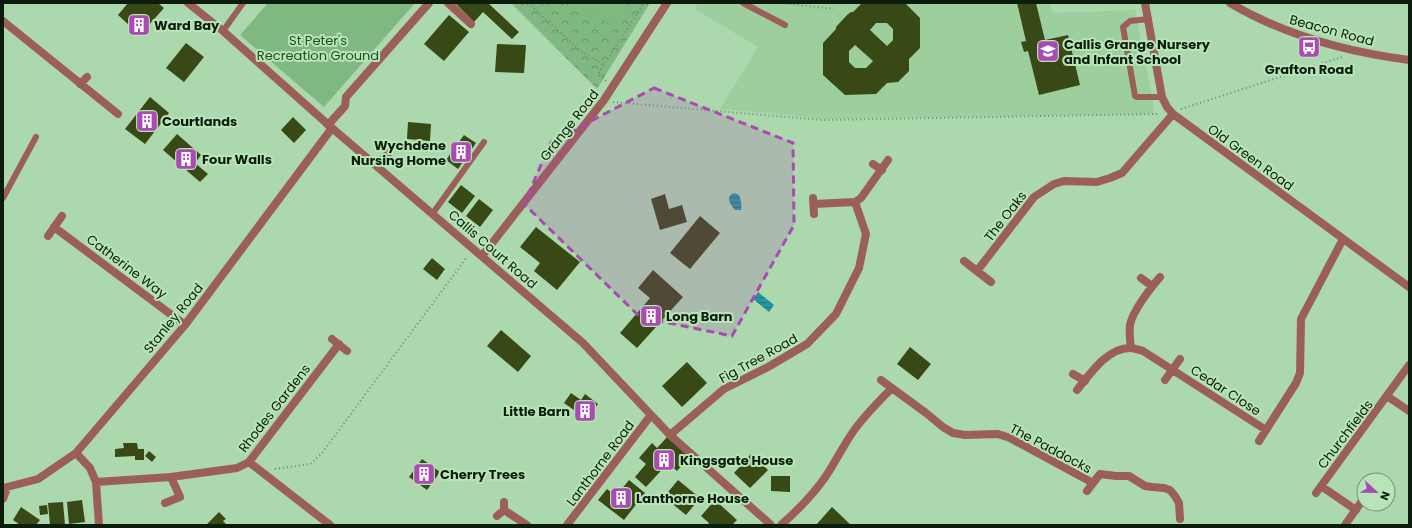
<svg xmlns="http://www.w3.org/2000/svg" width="1412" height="528" viewBox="0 0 1412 528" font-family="Poppins,sans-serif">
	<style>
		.built { fill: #9dcf9e }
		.park { fill: url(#park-crowns) }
		.pitch { fill: #80b881 }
		.water { fill: url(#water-rules) }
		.building { fill: #394916; fill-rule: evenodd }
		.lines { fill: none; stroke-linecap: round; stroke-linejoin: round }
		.path { stroke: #6c8d6d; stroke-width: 2; stroke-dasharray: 1 3; stroke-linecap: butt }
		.service { stroke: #9c5e59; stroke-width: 6 }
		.minor { stroke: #9c5e59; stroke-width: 8 }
		.tertiary { stroke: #9c5e59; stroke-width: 8 }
		.marked { fill: #ab4ab2; fill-opacity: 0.2; stroke: #ab4ab2; stroke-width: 3; stroke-dasharray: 8 5; stroke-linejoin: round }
		.labels { text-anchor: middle; stroke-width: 4; stroke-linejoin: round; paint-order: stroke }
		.poi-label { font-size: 13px; font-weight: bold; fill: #0b1c0c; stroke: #b8e5b8; text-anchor: start }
		.street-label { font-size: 13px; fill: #0b1c0c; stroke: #b8e5b8 }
		.park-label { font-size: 13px; fill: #1c4d20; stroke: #b8e5b8 }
	</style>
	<defs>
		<pattern id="park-crowns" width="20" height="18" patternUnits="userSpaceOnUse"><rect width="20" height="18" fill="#80b881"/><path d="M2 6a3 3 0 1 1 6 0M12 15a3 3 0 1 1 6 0" fill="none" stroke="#679568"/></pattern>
		<pattern id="water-rules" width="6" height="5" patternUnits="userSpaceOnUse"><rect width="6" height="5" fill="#2596a1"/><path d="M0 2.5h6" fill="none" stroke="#1e7a82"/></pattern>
	</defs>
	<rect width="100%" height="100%" fill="#abd8ac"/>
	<path class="built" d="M698 3H1050L1052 13 1135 10 1155 114 822 119 768 113 720 109 758 47 695 9Z"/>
	<path class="park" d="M511 3H650L597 89Z"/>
	<path class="pitch" d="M268 3H415L324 107 240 35Z
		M573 3H626L613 26Z"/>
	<path class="water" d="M734 193 739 195C741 199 742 206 741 210H735C730 204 725 197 734 193Z
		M758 292 774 305 769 312 753 299Z"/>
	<path class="building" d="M128 3H158L164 8 140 35 118 15Z
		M455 3H488L519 32 512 39 483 12 474 22Z
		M862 3H905L920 18V48L909 59V71L898 82 887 83 876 94 845 95 823 75V43L836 29V27L847 15 851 12H853ZM876 23H887L893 29V40L887 46 870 30ZM855 45 873 61 866 68H855L849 62V51Z
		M1017 3H1036L1045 40 1068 35 1080 85 1039 95 1028 51 1024 52 1021 42 1026 41Z
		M449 15 469 32 444 61 424 44Z
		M186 43 204 57 184 82 166 68Z
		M497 44 526 45 524 73 495 72Z
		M150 97 169 113 145 144 125 129Z
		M293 117 306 130 294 143 281 130Z
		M408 122 431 124 430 141 407 139Z
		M177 134 201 155 195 163 208 174 200 182 163 150Z
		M464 135 476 143 458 169 446 160Z
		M461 185 475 196 462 213 448 202Z
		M665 194 669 209 682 205 687 222 660 230 651 199Z
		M479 199 493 210 480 227 466 216Z
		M700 216 720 233 690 269 670 253Z
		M536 227 580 262 557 290 534 271 540 263 520 247Z
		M432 258 445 269 437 280 423 269Z
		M653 270 683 297 637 348 620 333 650 298 638 288Z
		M501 330 531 356 518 372 487 346Z
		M910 347 931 364 918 380 897 364Z
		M687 362 707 383 682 407 662 386Z
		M571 393 581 400 585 394 598 404 587 419 564 403Z
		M668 436 690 456 677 471 668 463 646 487 635 477 646 464 639 458 652 443 657 448Z
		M123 443H137L138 449H144V460H135V456L115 457V449L124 448Z
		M149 451 156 457 152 462 145 456Z
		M751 454 768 470 750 488 734 473Z
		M422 459 440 472 427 490 409 477Z
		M771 476H790V492L771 491Z
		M629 480 645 493 624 520 598 500 607 489 616 496Z
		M678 480 700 498 686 515 664 497Z
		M82 500 85 522 69 524 67 502Z
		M715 500 737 520 732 525H707L709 523 701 516Z
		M63 502 65 525H50L48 503Z
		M47 505 48 514 40 515 39 506Z
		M21 507 40 520 36 525H20L13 520Z
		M832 507 851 525H816Z
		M219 512 226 519 223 521 227 525H206Z"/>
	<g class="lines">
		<path class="path" d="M528 3 581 51 604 65
			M782 3 834 9
			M606 81 598 74 644 3
			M613 102 822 120 1159 114
			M1181 109 1342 57
			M275 469 310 464 322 453 467 257"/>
		<path class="service" d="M743 3 785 25
			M1149 19 1130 21 1123 27 1135 96 1137 97H1162
			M223 31 243 3
			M3 198 36 137
			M433 213 484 142"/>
		<path class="minor" d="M448 3 471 24
			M1145 3 1162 97 1167 107 1173 114 1409 287
			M3 21 118 114
			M80 84 87 77
			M328 125 345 106 346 97 429 3
			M873 164 882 170
			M376 165 388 154
			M813 198 814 214
			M814 204 855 202 861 198 888 160
			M54 227 185 325
			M48 236 62 216
			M964 261 991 282
			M977 271 1034 197 1054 184 1064 181 1097 182 1110 178 1122 173 1173 114
			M1141 278 1152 286
			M332 339 347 351
			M1131 348C1130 340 1129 332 1130 325 1132 312 1151 287 1160 277
			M1073 374 1085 381
			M881 380 926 413 943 427 953 433 965 435 998 434 1010 438 1093 483
			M1165 380 1180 359
			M1077 390C1090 374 1107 348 1130 348 1134 348 1139 350 1143 351L1266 430
			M1387 396 1409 411
			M670 435 724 389 768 367 807 344 836 314 859 268 866 234 855 202
			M1259 441 1296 383 1300 373 1301 319 1343 239
			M76 453 90 468 96 482 171 477 237 468 249 462 339 344
			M249 462 330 525
			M96 482 99 525
			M1321 486 1356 510
			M3 488 38 479 76 453 185 325 332 128
			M1087 491 1100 474 1116 476H1129L1145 486 1152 487 1164 488 1170 490 1175 496 1179 503 1180 519
			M1316 493 1409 365
			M3 499 7 488
			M165 503 180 497 171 477
			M504 510 527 525
			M497 516 504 510V502
			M781 525C798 510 813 495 826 476 836 461 844 444 855 429 866 414 879 401 892 388
			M1345 525 1364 498"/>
		<path class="tertiary" d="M188 3 223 31 332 128 583 343 670 435 771 525
			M1230 3C1284 35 1347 52 1409 60
			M482 256 604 100 667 3
			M567 525 651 415"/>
	</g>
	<path class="marked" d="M654 88 793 143 794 225 732 336 640 317 524 204 551 142Z"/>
	<defs>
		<g id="building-square" transform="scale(1.15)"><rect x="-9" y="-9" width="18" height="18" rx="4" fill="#ab4ab2" stroke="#b8e5b8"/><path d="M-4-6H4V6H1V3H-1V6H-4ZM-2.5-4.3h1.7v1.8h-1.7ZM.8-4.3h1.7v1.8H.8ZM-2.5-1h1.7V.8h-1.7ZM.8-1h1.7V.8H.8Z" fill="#fff"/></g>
		<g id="bus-square" transform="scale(1.15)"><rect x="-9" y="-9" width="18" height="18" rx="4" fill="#ab4ab2" stroke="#b8e5b8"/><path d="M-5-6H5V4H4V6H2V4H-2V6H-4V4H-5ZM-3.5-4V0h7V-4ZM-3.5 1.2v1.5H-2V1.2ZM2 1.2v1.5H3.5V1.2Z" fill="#fff"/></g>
		<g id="school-square" transform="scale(1.15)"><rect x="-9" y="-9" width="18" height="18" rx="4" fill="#ab4ab2" stroke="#b8e5b8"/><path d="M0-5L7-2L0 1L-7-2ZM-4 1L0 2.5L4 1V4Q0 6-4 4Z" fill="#fff"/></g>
	</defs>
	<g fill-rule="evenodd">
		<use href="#building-square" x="139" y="25"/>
		<use href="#bus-square" x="1309" y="47"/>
		<use href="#school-square" x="1048" y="51"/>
		<use href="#building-square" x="147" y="121"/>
		<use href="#building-square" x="461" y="152"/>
		<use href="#building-square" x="186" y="159"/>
		<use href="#building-square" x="651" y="316"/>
		<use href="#building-square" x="585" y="411"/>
		<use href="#building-square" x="664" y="460"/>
		<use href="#building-square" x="424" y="474"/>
		<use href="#building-square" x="621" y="498"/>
	</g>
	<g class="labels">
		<g class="poi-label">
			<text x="154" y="30">Ward Bay</text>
			<text x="1064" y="49">Callis Grange Nursery<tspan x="1064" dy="15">and Infant School</tspan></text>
			<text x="1309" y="74" text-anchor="middle">Grafton Road</text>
			<text x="162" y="126">Courtlands</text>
			<text x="446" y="150" text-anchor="end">Wychdene<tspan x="446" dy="15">Nursing Home</tspan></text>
			<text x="202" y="164">Four Walls</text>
			<text x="666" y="321">Long Barn</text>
			<text x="570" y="416" text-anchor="end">Little Barn</text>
			<text x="680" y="465">Kingsgate House</text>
			<text x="440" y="479">Cherry Trees</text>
			<text x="636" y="503">Lanthorne House</text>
		</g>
		<g class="street-label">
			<text transform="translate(1332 30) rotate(15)" y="5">Beacon Road</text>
			<text transform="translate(569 125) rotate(-52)" y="5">Grange Road</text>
			<text transform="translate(1251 157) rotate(36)" y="5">Old Green Road</text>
			<text transform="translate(1005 216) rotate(-52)" y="5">The Oaks</text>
			<text transform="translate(493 249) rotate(41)" y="5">Callis Court Road</text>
			<text transform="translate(127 266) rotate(37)" y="5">Catherine Way</text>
			<text transform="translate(173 318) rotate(-51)" y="5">Stanley Road</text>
			<text transform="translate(758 358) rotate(-29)" y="5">Fig Tree Road</text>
			<text transform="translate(1226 390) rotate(33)" y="5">Cedar Close</text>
			<text transform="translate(274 408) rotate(-52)" y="5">Rhodes Gardens</text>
			<text transform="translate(1345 434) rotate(-53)" y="5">Churchfields</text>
			<text transform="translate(1051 448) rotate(28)" y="5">The Paddocks</text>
			<text transform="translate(600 463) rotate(-53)" y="5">Lanthorne Road</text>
		</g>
		<g class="park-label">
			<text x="318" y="45">St Peter's<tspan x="318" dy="15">Recreation Ground</tspan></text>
		</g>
	</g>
	<rect width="1412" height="528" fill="none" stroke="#0b1c0c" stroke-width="8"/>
	<g transform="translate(1376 492) rotate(112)"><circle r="19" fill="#b8e5b8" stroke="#739573"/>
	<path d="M0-3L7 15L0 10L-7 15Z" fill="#ab4ab2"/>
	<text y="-6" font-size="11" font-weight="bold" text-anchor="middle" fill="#0b1c0c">N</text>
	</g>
</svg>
